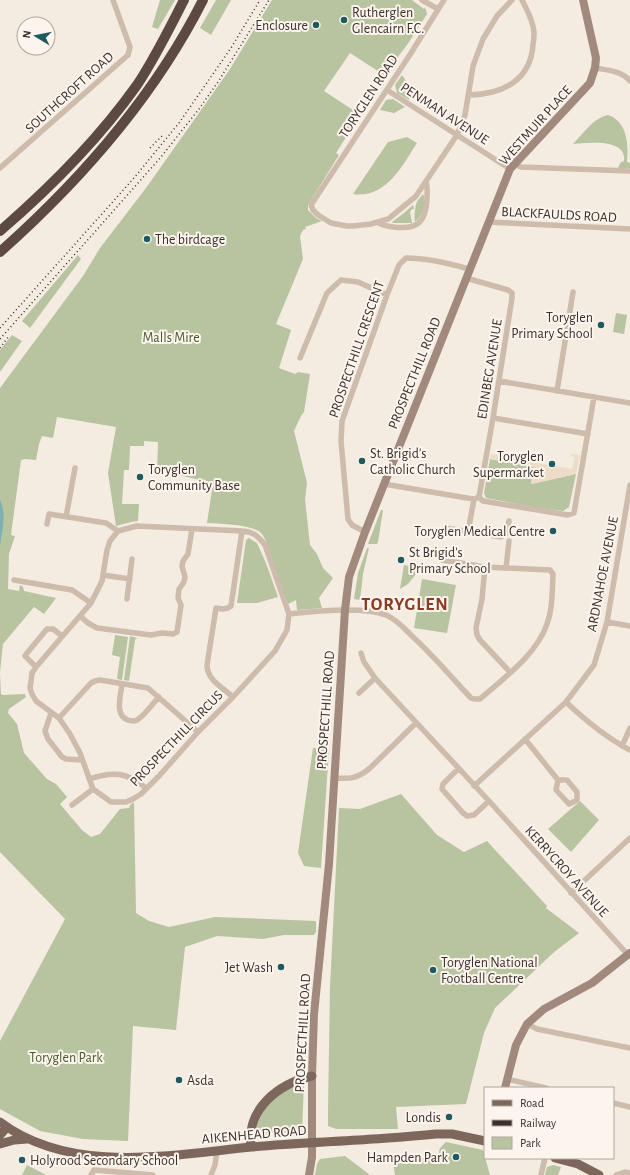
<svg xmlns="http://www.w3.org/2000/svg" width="630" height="1175" viewBox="0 0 630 1175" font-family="'Alegreya Sans',sans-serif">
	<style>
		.green { fill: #b8c4a0 }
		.plaza { fill: #ecdcc8 }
		.water { fill: #7fb0b2 }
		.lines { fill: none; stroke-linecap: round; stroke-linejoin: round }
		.street { stroke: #cdbbac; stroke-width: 5.5 }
		.secondary { stroke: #a18a7d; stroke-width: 8 }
		.primary { stroke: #7d675c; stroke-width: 9 }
		.highway { stroke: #5c4a42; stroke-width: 10 }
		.rail { stroke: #3b302b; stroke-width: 1.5; stroke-dasharray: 1 3; stroke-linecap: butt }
		.poi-dot { fill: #1f5a5e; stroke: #fbf5ee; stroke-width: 1.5 }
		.labels { text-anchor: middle; stroke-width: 4; stroke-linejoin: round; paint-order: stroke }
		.poi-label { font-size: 14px; fill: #3b302b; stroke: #fbf5ee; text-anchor: start }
		.street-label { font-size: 14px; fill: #3b302b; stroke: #fbf5ee }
		.park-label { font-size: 14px; fill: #4a5a2e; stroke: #fbf5ee }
		.district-label { font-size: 18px; font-weight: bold; letter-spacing: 1px; fill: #8c3b22; stroke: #fbf5ee }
	</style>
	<rect width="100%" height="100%" fill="#f4ebe1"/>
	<path class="green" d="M160 0H175L158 29 152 27Z
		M216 0H231L211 35 200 28Z
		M272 0H412L424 9 425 7 427 14 407 45 384 75 350 53 324 91 362 116 355 123 336 153 339 155 308 205V210L316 218 322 221 305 227 306 229 303 230 300 236 303 259 276 324 291 330 279 368 295 374 298 372 310 374 304 412 301 416 294 431 307 483 305 499 310 545 317 554 323 568 333 578 319 598 322 608 297 610 296 600 288 604 266 542C265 539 263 535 261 533 251 524 220 524 207 523L213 483 174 474 157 472 158 442 144 441V446H130L129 470H124L122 504H139L138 521 131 522 116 526 108 473 116 427 57 417 53 438 42 436 39 444 36 460 25 459 21 460 11 535 15 536 9 554 8 589 19 591 20 585 23 587 24 591 56 598 44 614 34 607 3 644 0 672V388L83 276 100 248 146 188 230 69Z
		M402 75 410 87 409 100 397 93 395 85Z
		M393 99 405 107 394 113 380 110 386 100Z
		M608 115C627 121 629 145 627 162L630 163V168H618L621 162 624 161C627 138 587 143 573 144 583 134 593 118 608 115Z
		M407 137 417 143C402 166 386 199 353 194L388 142Z
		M423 194C428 202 422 217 415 222 414 219 415 205 417 202 418 199 422 196 423 194Z
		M413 205 414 209H412L410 212 412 223H393L392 222 404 213Z
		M78 255 81 259 30 328 22 321Z
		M616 313 627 315 624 334 613 332Z
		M12 335 22 341 0 372V350Z
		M490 459 534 467 531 484 576 474 569 507 563 511 539 508 486 498 484 493Z
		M381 510H383L378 542 377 544H368Z
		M249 538 257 543 266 563 278 597 257 603H237L246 540Z
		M367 548H369L363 574 360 600 354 599 358 573Z
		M404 565 421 568 408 584 400 589Z
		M422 579 456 585 447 633 414 628Z
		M115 635 128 637 122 680 117 679 120 657 112 655Z
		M130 636 137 638 135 640 129 681 124 680Z
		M0 674 1 694 3 695 25 694 26 697 9 709 8 713 17 724 24 753 47 779 56 784 67 797 60 804 82 830 91 837 100 834 120 809 129 808 130 805 134 802 136 913 149 921 169 927 215 917 316 921V932L314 935H284L263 939 217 936 185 947 176 1030 133 1026 128 1141 83 1139 40 1131 0 1109V1041L65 919 0 852Z
		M313 748 329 749 321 868 304 866 298 853Z
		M401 794 437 835 464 852 487 841 547 906 546 908 579 933 553 953 495 1008 484 1033 466 1104 396 1107 398 1129H336L328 1126V1111L330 987 339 808 360 809Z
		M580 801 599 820 571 852 548 829Z
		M304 1083 302 1131 258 1134 257 1133V1130H255L263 1110 270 1101 288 1087Z
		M446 1142 483 1150 490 1175H395L393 1163 409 1162 413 1164 419 1163 418 1159 438 1156 440 1148Z
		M345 1156 370 1175H315L317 1164 320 1159Z
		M27 1165 46 1175H22Z
		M553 1165 561 1167 558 1175H545L547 1167Z"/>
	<path class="plaza" d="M491 454 538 460V463L572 469 575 457 571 456V454L580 455 576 474 531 484 534 467 490 459Z"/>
	<path class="water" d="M0 500C7 515 2 530 0 546Z"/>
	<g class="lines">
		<path class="street" d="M422 0 438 9
			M444 0 411 53 311 205 313 210 318 215 331 223 347 226H353L371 224 388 219 416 196 457 135 465 115 473 66 483 39 497 16 512 0
			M595 68C608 70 622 71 630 81
			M387 90 510 169
			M469 95C502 94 531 81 533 44 534 40 534 35 534 32 533 20 527 10 522 0
			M514 164 521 167 630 171
			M0 168 128 55 130 47 113 0
			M378 222C382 226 388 226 393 227 418 230 426 222 427 198 427 192 428 187 426 182
			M488 222 630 229
			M466 278 508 290 512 293V298L493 418 479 497
			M300 358 327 293 341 280 358 282 387 295
			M499 381 630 403
			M557 391 573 292
			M493 418 588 434
			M384 484 467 498 474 499 479 497 483 501 568 515 574 513 594 397
			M66 517 75 468
			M47 524 49 514 106 523 118 531
			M137 526 242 531C254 532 258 536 265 545L289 614 287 630 275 651 233 697 198 732 159 776 141 794 133 799 126 802H111L93 789 80 753 70 734 59 718 36 701 32 694 30 688 31 681 32 673 36 667 91 603 102 581 107 550 110 541 118 531Z
			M446 528 501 537 506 534 509 521
			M365 532 352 525 348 519 341 441 342 421 387 295 399 265 406 258C428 258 448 263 469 269
			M468 532 474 499
			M485 567 482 599 476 628 477 635 480 640 510 672
			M506 568 509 541
			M103 575 130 579
			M14 580 72 590 91 603
			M127 599 132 559
			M289 614C314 611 363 606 386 615 396 619 404 628 412 636 433 655 451 677 471 698L474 699H480C504 678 537 654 547 624 553 608 552 591 553 574L550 570 485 567 442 560
			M80 616 88 623 97 628 151 635 162 633 173 634 177 632 181 605 178 598 179 589 184 582 185 577 182 566 183 561 188 554 192 529
			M607 622 630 626
			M361 653 364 662 375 678 489 801 629 956
			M36 667 25 656 27 653 47 629H53L62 636
			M122 684C121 694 114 716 128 720 131 721 135 721 137 720 144 716 153 703 159 697
			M359 693 375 678
			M233 697C222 687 207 680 207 665L216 608C222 609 226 610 231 606L242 531
			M566 702C586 721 605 737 630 750
			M51 713 45 731 48 739 62 757 66 759 82 760
			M59 718 91 683 95 681 100 680 148 688 198 732
			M525 739 558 780H567L577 792V800L569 804 556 790 558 780
			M622 746 630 728
			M458 769 443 784 442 789 463 813 467 816 474 815 489 801
			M334 778C350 779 356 779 369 769L416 723
			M89 779C113 771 127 772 146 788
			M474 786 566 702 594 665 607 622 630 485
			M72 805 93 789
			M571 893 630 838
			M527 1024 537 1029 630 1048
			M507 1079 546 1088
			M613 1103 630 1107
			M91 1175 94 1170 153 1175
			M211 1175 215 1165 217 1151
			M541 1175 545 1158
			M616 1175 625 1172 630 1173"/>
		<path class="secondary" d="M505 1088 516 1045 527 1024 544 1009 592 983 630 953
			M309 1175 312 1157V1076L314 1014 329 864 345 610 349 577 365 532 510 169 590 83 595 68 596 58 583 0"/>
		<path class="primary" d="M0 1122C71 1175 170 1155 252 1147 292 1143 333 1142 373 1139 394 1138 415 1136 436 1134H452L485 1141
			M0 1135 7 1127
			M0 1144 14 1140 27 1139
			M251 1147C246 1109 278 1084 312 1076
			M555 1158 578 1164 599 1175"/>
		<path class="highway" d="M0 231C51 187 98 140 137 85 155 58 169 29 184 0
			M0 252C81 180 154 97 203 0"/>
		<path class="rail" d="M150 148 164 134
			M0 328 134 178 179 123 231 48 260 0
			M0 339 161 157 199 109 218 82 269 0
			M0 348 9 336"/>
	</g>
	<g class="poi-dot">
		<circle cx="344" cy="20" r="4"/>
		<circle cx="316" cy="25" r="4"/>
		<circle cx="147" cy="239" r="4"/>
		<circle cx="601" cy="325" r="4"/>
		<circle cx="362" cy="461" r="4"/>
		<circle cx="552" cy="464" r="4"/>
		<circle cx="140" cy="477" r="4"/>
		<circle cx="553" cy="531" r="4"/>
		<circle cx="401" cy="560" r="4"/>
		<circle cx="281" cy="967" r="4"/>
		<circle cx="433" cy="970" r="4"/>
		<circle cx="179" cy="1080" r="4"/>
		<circle cx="449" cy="1117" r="4"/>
		<circle cx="456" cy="1157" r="4"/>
		<circle cx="22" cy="1160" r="4"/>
	</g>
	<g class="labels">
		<g class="poi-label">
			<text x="352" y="17">Rutherglen<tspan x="352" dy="16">Glencairn F.C.</tspan></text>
			<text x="308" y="30" text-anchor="end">Enclosure</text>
			<text x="155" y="244">The birdcage</text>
			<text x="593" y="322" text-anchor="end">Toryglen<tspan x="593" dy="16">Primary School</tspan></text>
			<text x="370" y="458">St. Brigid's<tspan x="370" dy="16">Catholic Church</tspan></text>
			<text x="544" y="461" text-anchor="end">Toryglen<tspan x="544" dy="16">Supermarket</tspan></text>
			<text x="148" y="474">Toryglen<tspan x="148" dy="16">Community Base</tspan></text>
			<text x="545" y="536" text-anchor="end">Toryglen Medical Centre</text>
			<text x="409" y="557">St Brigid's<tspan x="409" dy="16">Primary School</tspan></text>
			<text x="441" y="967">Toryglen National<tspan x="441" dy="16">Football Centre</tspan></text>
			<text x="273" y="972" text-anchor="end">Jet Wash</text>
			<text x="187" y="1085">Asda</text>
			<text x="441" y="1122" text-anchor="end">Londis</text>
			<text x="448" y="1162" text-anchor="end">Hampden Park</text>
			<text x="30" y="1165">Holyrood Secondary School</text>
		</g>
		<g class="street-label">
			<text transform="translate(69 92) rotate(-42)" y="5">SOUTHCROFT ROAD</text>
			<text transform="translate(368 96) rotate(-57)" y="5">TORYGLEN ROAD</text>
			<text transform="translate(445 113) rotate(33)" y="5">PENMAN AVENUE</text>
			<text transform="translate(535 125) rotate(-48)" y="5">WESTMUIR PLACE</text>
			<text transform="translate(559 214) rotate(3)" y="5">BLACKFAULDS ROAD</text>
			<text transform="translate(356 349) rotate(-71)" y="5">PROSPECTHILL CRESCENT</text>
			<text transform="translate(489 369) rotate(-81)" y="5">EDINBEG AVENUE</text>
			<text transform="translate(414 373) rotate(-68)" y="5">PROSPECTHILL ROAD</text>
			<text transform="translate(602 574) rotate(-79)" y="5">ARDNAHOE AVENUE</text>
			<text transform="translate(325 710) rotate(-86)" y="5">PROSPECTHILL ROAD</text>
			<text transform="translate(176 738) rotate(-46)" y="5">PROSPECTHILL CIRCUS</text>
			<text transform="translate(567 871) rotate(48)" y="5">KERRYCROY AVENUE</text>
			<text transform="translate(302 1033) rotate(-87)" y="5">PROSPECTHILL ROAD</text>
			<text transform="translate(254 1134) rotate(-5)" y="5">AIKENHEAD ROAD</text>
		</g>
		<g class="park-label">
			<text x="171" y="342">Malls Mire</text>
			<text x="66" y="1062">Toryglen Park</text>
		</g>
		<g class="district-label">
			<text x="405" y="610">TORYGLEN</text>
		</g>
	</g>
	<rect x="484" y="1087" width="130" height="72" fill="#fbf5ee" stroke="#aea6a0"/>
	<rect x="492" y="1100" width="20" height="6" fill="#7d675c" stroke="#aea6a0"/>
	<text x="520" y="1107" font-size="12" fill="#3b302b">Road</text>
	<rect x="492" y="1120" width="20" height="6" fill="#3b302b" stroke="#aea6a0"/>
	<text x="520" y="1127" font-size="12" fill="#3b302b">Railway</text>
	<rect x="492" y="1137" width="20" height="12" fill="#b8c4a0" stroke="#aea6a0"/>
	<text x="520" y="1147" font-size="12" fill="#3b302b">Park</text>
	<g transform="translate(36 36) rotate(280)"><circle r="19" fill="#fbf5ee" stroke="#aea6a0"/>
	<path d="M0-3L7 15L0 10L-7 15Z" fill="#1f5a5e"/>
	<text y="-6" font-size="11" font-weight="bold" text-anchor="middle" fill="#3b302b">N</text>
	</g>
</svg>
